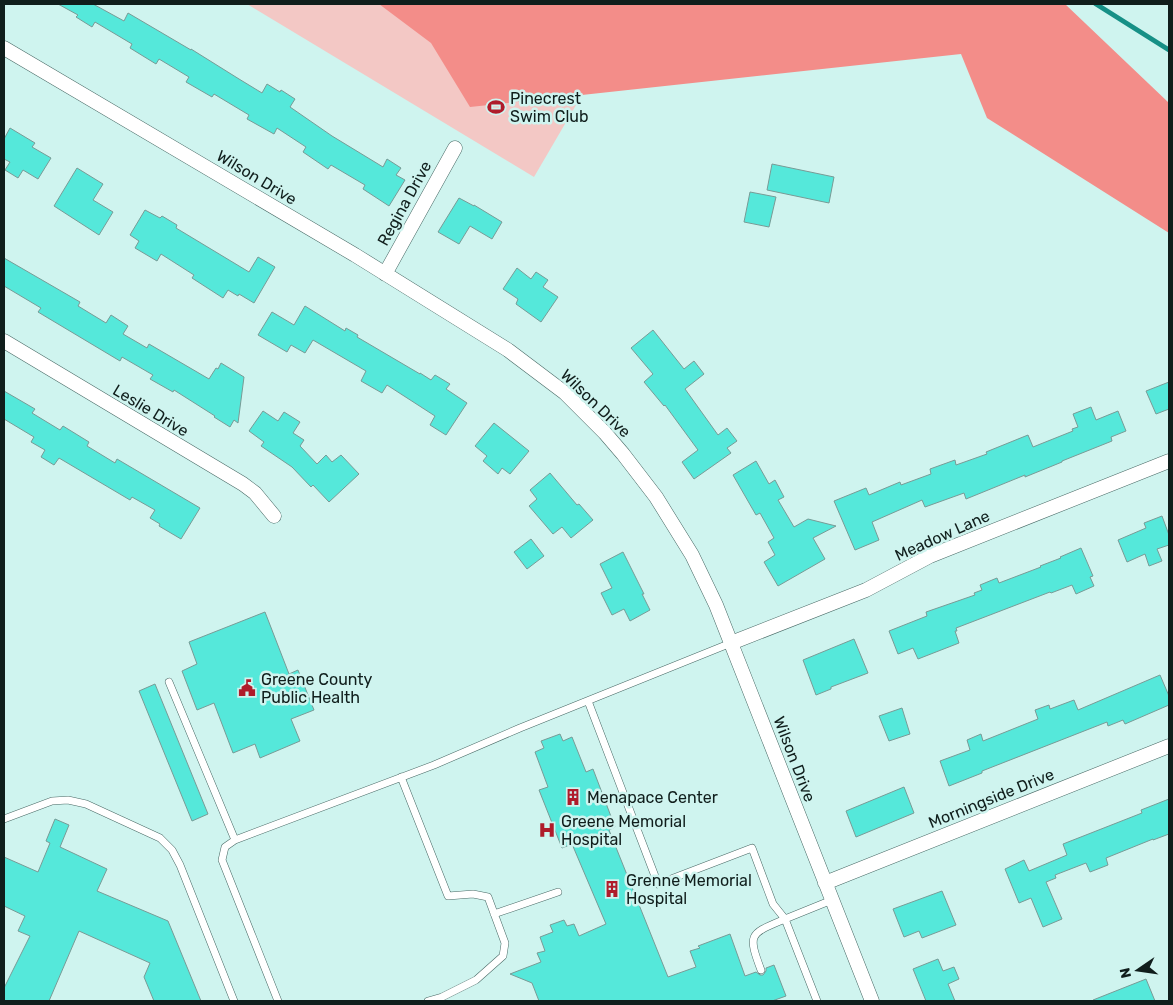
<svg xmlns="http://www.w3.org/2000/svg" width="1173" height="1005" viewBox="0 0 1173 1005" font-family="Rubik,sans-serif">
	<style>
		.green { fill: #f3c8c5 }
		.forest { fill: #f38d89 }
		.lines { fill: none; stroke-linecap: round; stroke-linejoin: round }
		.stream { stroke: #169086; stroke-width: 5 }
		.building { fill: #55e8da; stroke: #789b96 }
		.lane-casing { stroke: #486965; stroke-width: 8 }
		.street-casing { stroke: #486965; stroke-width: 15 }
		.lane { stroke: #fff; stroke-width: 7 }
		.street { stroke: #fff; stroke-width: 14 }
		.labels { text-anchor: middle; stroke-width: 5; stroke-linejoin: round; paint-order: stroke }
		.poi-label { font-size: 16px; fill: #101e1c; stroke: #cff4ef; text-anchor: start }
		.street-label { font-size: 16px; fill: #101e1c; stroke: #cff4ef }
	</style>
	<rect width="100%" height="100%" fill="#cff4ef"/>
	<path class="green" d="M247 4H635L534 177Z"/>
	<path class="forest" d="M379 4H1065L1169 103V233L987 118 961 54 470 107 431 43Z"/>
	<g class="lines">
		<path class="stream" d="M1096 4 1169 50"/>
	</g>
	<path class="building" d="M58 4H93L124 21 128 13 191 50V49L239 79 262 93 267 84 280 92 281 90 295 99 290 107 332 136 383 167 387 159 401 168 396 175 405 180 389 206 363 189 365 185 331 165 328 169 303 152 306 147 277 128 274 134 247 119 249 115 214 94 212 97 186 82 189 77 159 59 156 64 130 48 132 44 95 22 92 27 76 17 78 15Z
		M10 128 35 143 32 147 51 158 38 179 23 170 18 178 5 170 10 162 4 159V139Z
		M772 164 834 177 829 203 767 190Z
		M77 168 103 184 93 200 113 212 99 235 54 206Z
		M750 192 776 197 769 227 744 222Z
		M459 198 474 206V205L502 222 492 239 470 226 459 244 438 232Z
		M145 210 160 218 162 216 177 225 176 228 249 272 258 257 275 267 254 303 239 294 238 296 228 290 223 298 192 278 194 275 161 254 157 261 135 248 139 241 130 235Z
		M4 258 80 302 78 306 106 323 111 315 128 326 123 334 147 348 149 344 209 379 216 368 218 369 221 363 244 377 238 423 234 420 230 427 214 417 215 416 174 390 173 392 150 379 153 375 122 357 120 361 38 312 41 308 4 286Z
		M517 268 531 279 536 272 548 280 543 287 558 297 541 322 516 304 518 299 503 289Z
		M305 306 345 331 346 328 358 335 357 337 420 374V373L431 380 435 375 450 384 446 389 467 403 446 435 430 425 435 416 387 385 382 393 361 381 366 371 313 340 305 353 291 345 287 352 258 335 272 312 294 325Z
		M653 330 684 369 694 361 704 374 685 389 718 435 727 428 737 441 727 448 731 453 694 479 682 462 698 450 665 405 664 406 644 382 653 374 631 348Z
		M1169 382V409L1156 414 1146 391Z
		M4 391 35 409 32 413 60 430 63 426 89 442 87 446 115 463 117 459 200 508 181 539 159 526 160 524 150 518 155 510 132 497 130 500 59 458 54 465 41 457 45 450 31 442 34 437 4 419Z
		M1091 407 1096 420 1118 411 1126 431 1111 437 1112 441 1062 461V462L1025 477V475L966 499 964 493 925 507 922 500 872 522 879 540 855 550 834 501 866 488 869 495 900 482 901 485 931 474 930 469 955 460 956 465 987 454 986 452 1028 435 1033 447 1073 431 1072 429 1078 427 1073 414Z
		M263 411 278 421 284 412 300 422 293 433 304 440 300 446 317 464 326 455 332 462 341 455 359 474 329 502 313 485 311 487 292 467 261 446 264 442 249 431Z
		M494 423 529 451 510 474 502 468 498 474 483 461 487 456 475 446Z
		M756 461 769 484 775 480 784 497 778 500 794 527 808 519 836 526 813 538 825 559 778 586 764 562 775 555 768 542 774 538 760 513 756 515 733 475Z
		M550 473 577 505 579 504 593 520 571 538 562 527 553 534 529 506 537 499 530 490Z
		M1162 516 1169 535V545L1157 549 1162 561 1149 566 1145 554 1127 562 1118 540 1146 528 1144 523Z
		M531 539 544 556 527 569 514 552Z
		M1081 548 1093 576 1090 577 1094 586 1076 594 1072 585 1051 593 1050 592 956 628 957 631H955L959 643 918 659 913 648 898 654 889 631 927 616 926 612 975 595 974 593 982 590 980 585 997 578 999 583 1041 567 1040 566 1061 558 1060 557Z
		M623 552 644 594H642L650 610 630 621 624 609 612 615 601 593 612 588 600 564Z
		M265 612 289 674 298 670 314 710 291 719 300 741 260 758 255 744 233 753 214 703 197 710 182 671 197 664 189 642Z
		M854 639 868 673 831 687V689L816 695 803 660Z
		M1160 675 1169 696V705L1125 724 1123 720 1108 726 1107 722 982 771V773L949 786 940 761 970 750 967 740 981 734 983 741 1038 719 1035 710 1049 705 1050 709 1074 700 1078 710Z
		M155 684 208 814 192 821 139 691Z
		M902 708 910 734 889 741 879 716Z
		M560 734 563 741 572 737 586 772 593 769 615 827 609 830 668 977 696 967 690 951 700 948 698 946 730 934 745 976 756 972 760 975H763L766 971V968L774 965 786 996 772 1001H539L532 983 510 974 541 962 537 953 545 951 540 937 553 932 550 925 564 920 567 926 574 924 579 936 606 924 572 844 562 848 539 790 548 787 535 752 544 748 541 741Z
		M904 787 914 813 856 837 846 811Z
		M1169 799V834L1153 840V839L1106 858 1108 865 1090 872 1086 863 1055 875 1056 878 1046 882 1062 919 1043 927 1031 898 1019 903 1005 869 1024 860 1029 871 1067 855 1063 844 1142 813 1141 810Z
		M55 819 69 825 60 847 107 869 97 891 168 921 201 1001H154L144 977 150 963 79 931 49 1001H4V988L30 936 18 931 25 916 4 906V857L38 872 50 843 46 841Z
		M942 891 956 925 922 938 919 931 904 937 893 909Z
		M938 959 943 971 954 967 959 979 948 984 955 1001H926L913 969Z
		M1146 979 1155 1001H1093V1000Z"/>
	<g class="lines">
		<g class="lane-casing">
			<path id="lane" d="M169 682 235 840
				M588 701 658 884 752 848 773 904 785 919 832 900
				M401 777 448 896 473 894 488 897 505 943 503 956 476 980 442 997 428 1001
				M4 819 52 801 68 800 86 804 160 838 172 850 180 865 234 1001
				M494 914 558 892
				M761 970C747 933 750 934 785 919L817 1001
				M278 1001 222 860 225 847 235 840 434 765 520 728 731 643"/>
		</g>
		<g class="street-casing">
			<path id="street" d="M4 48 355 255 508 350 565 393 605 433 623 454 656 497 692 555 716 605 872 1001
				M385 274 455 148
				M4 341 243 484 255 493 274 516
				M731 643 866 590 930 556 1169 461
				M825 883 1169 746"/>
		</g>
		<use href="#lane" class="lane"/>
		<use href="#street" class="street"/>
	</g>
	<defs>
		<g id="stadium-bare" transform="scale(1.35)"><path d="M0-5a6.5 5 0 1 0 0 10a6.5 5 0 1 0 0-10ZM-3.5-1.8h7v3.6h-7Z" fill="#af1c2b" stroke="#cff4ef" stroke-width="2.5" paint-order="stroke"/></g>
		<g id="civic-bare" transform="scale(1.35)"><path d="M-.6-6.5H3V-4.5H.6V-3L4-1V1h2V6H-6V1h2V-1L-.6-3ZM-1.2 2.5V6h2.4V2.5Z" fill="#af1c2b" stroke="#cff4ef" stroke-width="2.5" paint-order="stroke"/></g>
		<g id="building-bare" transform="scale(1.35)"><path d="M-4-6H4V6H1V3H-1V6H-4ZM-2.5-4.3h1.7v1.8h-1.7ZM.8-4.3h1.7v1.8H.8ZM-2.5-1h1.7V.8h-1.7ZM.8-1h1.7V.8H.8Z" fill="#af1c2b" stroke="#cff4ef" stroke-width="2.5" paint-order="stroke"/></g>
		<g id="hospital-bare" transform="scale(1.35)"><path d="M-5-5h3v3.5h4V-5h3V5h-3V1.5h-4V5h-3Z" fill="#af1c2b" stroke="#cff4ef" stroke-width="2.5" paint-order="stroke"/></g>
	</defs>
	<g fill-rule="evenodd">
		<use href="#stadium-bare" x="496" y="107"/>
		<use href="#civic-bare" x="247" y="688"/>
		<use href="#building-bare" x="573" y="797"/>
		<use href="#hospital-bare" x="547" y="830"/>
		<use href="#building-bare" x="612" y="889"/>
	</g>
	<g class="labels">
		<g class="poi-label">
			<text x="510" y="104">Pinecrest<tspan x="510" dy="18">Swim Club</tspan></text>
			<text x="261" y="685">Greene County<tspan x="261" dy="18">Public Health</tspan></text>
			<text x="587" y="803">Menapace Center</text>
			<text x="561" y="827">Greene Memorial<tspan x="561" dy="18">Hospital</tspan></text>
			<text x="626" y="886">Grenne Memorial<tspan x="626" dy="18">Hospital</tspan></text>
		</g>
		<g class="street-label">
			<text transform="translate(257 177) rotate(31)" y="6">Wilson Drive</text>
			<text transform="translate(404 203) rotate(-61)" y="6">Regina Drive</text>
			<text transform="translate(596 403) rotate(44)" y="6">Wilson Drive</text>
			<text transform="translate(151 410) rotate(31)" y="6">Leslie Drive</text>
			<text transform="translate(942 535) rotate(-24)" y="6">Meadow Lane</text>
			<text transform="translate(795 759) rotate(69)" y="6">Wilson Drive</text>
			<text transform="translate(991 798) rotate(-22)" y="6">Morningside Drive</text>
		</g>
	</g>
	<rect width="1173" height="1005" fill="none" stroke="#101e1c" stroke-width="10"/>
	<g transform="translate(1138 970) rotate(257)" stroke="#cff4ef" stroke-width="4" paint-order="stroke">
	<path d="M0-4L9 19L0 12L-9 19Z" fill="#101e1c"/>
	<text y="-8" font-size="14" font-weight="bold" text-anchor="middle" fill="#101e1c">N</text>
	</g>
</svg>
